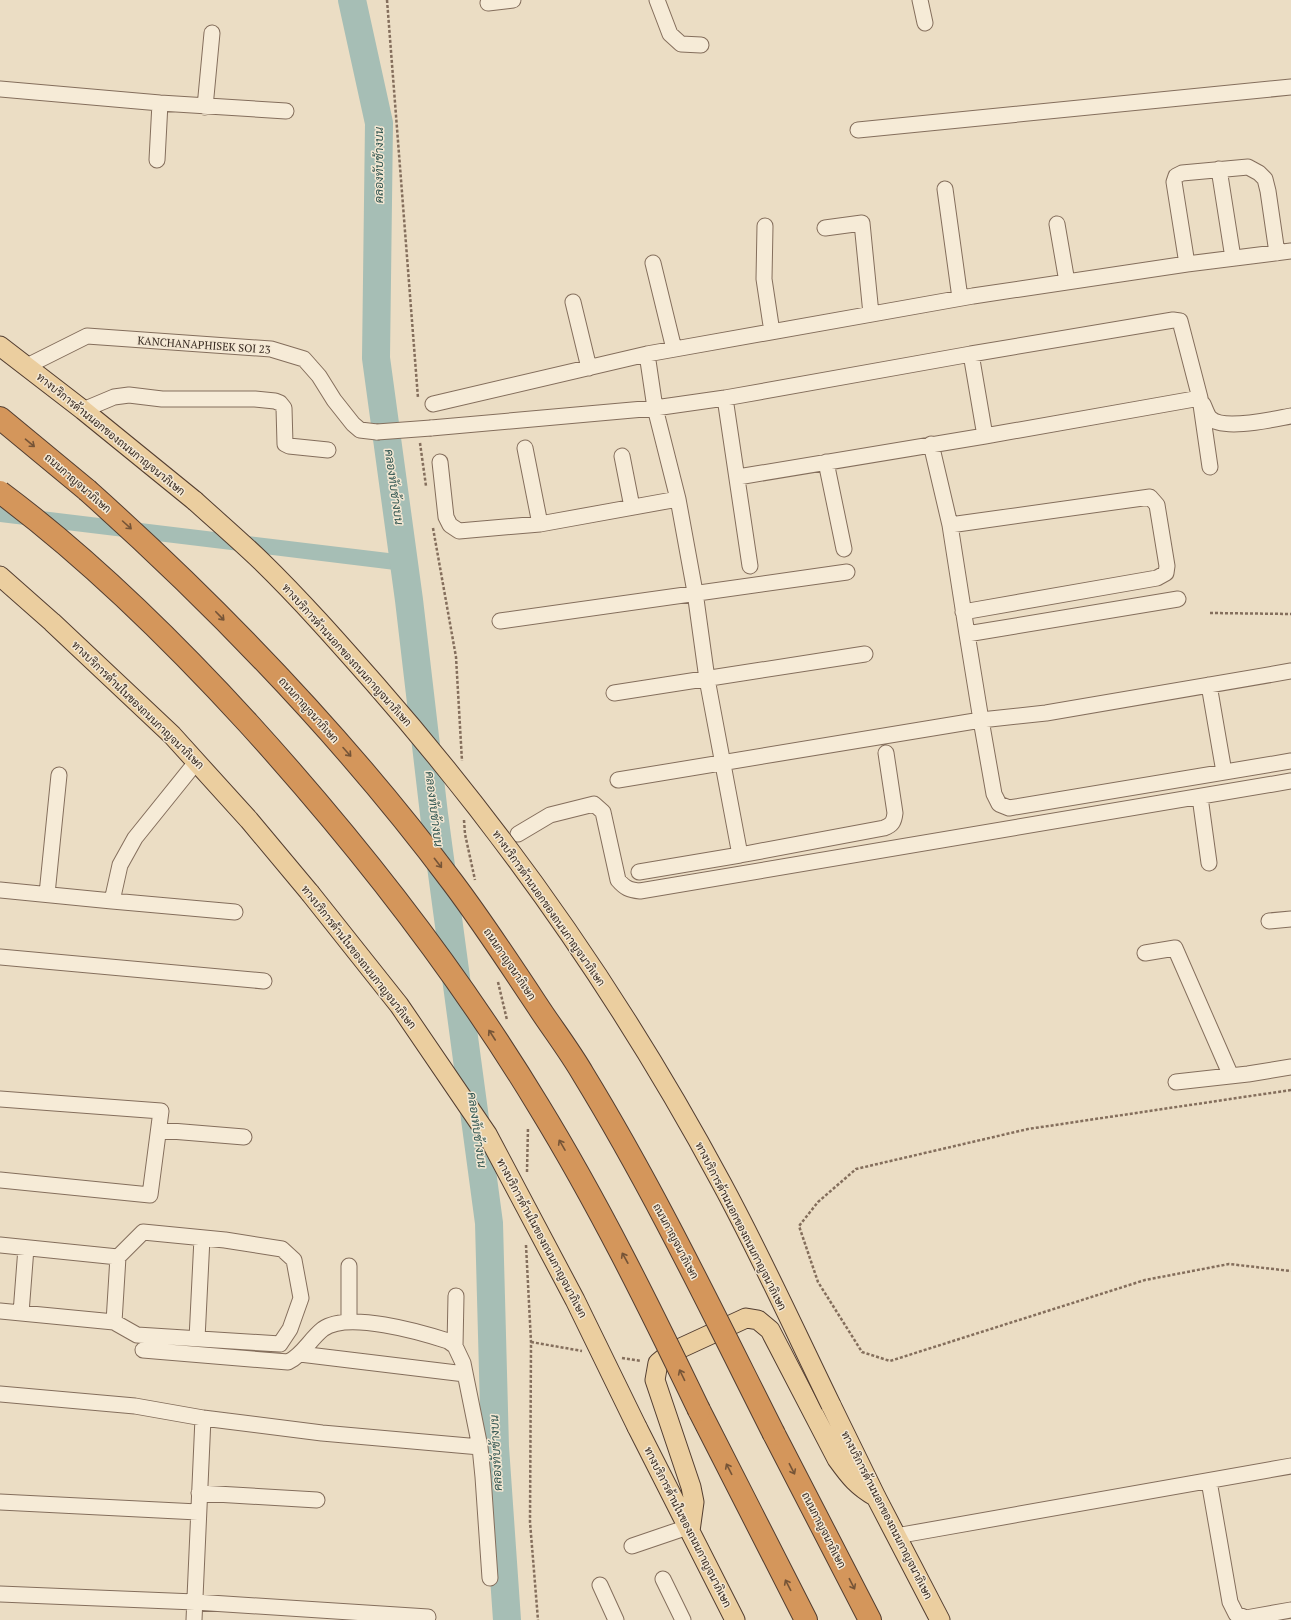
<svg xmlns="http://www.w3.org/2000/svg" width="1291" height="1620" viewBox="0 0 1291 1620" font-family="'PT Serif',Sarabun,serif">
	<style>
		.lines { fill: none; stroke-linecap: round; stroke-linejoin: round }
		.canal { stroke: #a6beb5; stroke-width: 16 }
		.river { stroke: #a6beb5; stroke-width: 28 }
		.minor-casing { stroke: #846e5c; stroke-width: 17 }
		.major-casing { stroke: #523d30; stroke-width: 21 }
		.highway-casing { stroke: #523d30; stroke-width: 24 }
		.path { stroke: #846e5c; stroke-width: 2.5; stroke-dasharray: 3 2; stroke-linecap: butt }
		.minor { stroke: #f6ebd7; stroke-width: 15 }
		.major { stroke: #ebce9f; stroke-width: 19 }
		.highway { stroke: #d4965b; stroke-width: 22 }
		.minor-bridge-casing { stroke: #846e5c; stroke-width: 17; stroke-linecap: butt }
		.major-bridge-casing { stroke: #523d30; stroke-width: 21; stroke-linecap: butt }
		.highway-bridge-casing { stroke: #523d30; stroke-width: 24; stroke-linecap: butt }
		.minor-bridge { stroke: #f6ebd7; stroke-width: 15 }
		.major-bridge { stroke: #ebce9f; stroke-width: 19 }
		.highway-bridge { stroke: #d4965b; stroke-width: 22 }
		.oneway { stroke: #755437 }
		.labels { text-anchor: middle; stroke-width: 3; stroke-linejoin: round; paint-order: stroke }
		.street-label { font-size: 11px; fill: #35281f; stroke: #f3e7d3 }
		.water-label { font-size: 12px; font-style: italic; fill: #2f544f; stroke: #f3e7d3 }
	</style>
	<rect width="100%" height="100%" fill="#ebddc4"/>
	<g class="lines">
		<path class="canal" d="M0 514 404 563"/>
		<path class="river" d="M352 0 379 123 376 358 409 600 434 814 489 1223 495 1447 507 1620"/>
		<g class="minor-casing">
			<path id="minor" d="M657 0 670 34 681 44 701 45
				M920 0 925 23
				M488 3 513 0
				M0 89 160 103 286 111
				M205 107 212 33
				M858 130 1291 87
				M157 160 160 103
				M1219 169 1233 258
				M945 189 960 298
				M1057 224 1067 282
				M765 226 764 279 772 332
				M825 228 862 223 871 314
				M653 263 674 349
				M1187 264 1174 182 1176 176 1182 173 1248 167 1259 173 1265 179 1268 191 1277 253
				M573 302 589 368
				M971 354 1173 320 1180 321 1200 398 1210 467
				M27 366 87 336 271 349 304 359 319 376 334 400 353 424 360 430 377 432
				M725 398 750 566
				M433 404 647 354 973 296 1187 264 1291 251
				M1203 404C1205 408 1207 415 1210 418 1223 431 1274 419 1291 416
				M83 410 114 397 129 395 162 399H255L275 401 280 403 284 408 285 444 289 446 328 450
				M431 428 655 408 725 398 971 354 985 436
				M931 444 950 525 967 634
				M525 448 540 524
				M622 456 632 507
				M440 462 446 517 450 525 459 531 540 524 678 499
				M826 462 844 549
				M738 477 985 436 1200 398
				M950 525 1150 497 1157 505 1167 566 1166 573 1157 578 963 612
				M500 621 847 572
				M1291 671 1046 713 981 720 994 794 999 804 1009 808 1291 761
				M1209 685 1224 772
				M614 693 865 654
				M618 780 981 720 967 634 1178 599
				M1200 797 1209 863
				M518 834 550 815 594 804 603 812 618 880C625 888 629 890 640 891L1291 781
				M740 855 884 828C892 825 894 822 895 813L886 753
				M639 872 740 855 707 679 695 592 678 499 655 408 647 354
				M0 890 112 901 120 865 135 838 197 761
				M47 894 59 775
				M112 901 235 912
				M1269 921 1291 919
				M1145 953 1175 948 1231 1076
				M0 957 264 981
				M1176 1082 1248 1074 1291 1067
				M0 1099 161 1111 150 1195 0 1180
				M159 1130 244 1137
				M0 1245 118 1257
				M0 1311 114 1322 137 1335 280 1344 290 1329 301 1298 294 1260 282 1249 225 1240 143 1232 118 1257 114 1322
				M21 1313 26 1248
				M349 1321V1266
				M197 1339 202 1238
				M455 1346 456 1296
				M143 1350 288 1362C303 1355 310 1339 323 1329 348 1311 420 1332 448 1341L455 1346 463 1363 480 1447 483 1477 490 1578
				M300 1354 465 1374
				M0 1394 135 1406 203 1418 322 1433 480 1447
				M1209 1481 1230 1602 1236 1614 1246 1618 1291 1610
				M199 1493 317 1500
				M0 1502 198 1512
				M896 1536 1291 1466
				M632 1546 688 1527
				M663 1579 683 1620
				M600 1585 616 1620
				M0 1594 195 1602 428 1617
				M194 1620 203 1418"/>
		</g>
		<g class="major-casing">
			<path id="major" d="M0 346 83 410 195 501
				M0 576 52 622 172 735 249 820 310 893
				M831 1405 876 1497 940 1620
				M637 1427 735 1620
				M690 1531 694 1502 691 1487 655 1380 658 1363 670 1353 746 1318 758 1320 770 1330 837 1459C850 1477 857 1486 876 1497"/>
		</g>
		<g class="highway-casing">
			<path id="highway" d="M0 418 87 490
				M699 1410 806 1620
				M774 1434 870 1620"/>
		</g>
		<path class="path" d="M387 0 418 398
			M420 443 426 486
			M433 528 456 657 462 761
			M1210 613 1291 614
			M464 820 465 834 475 880
			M498 982 507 1020
			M1291 1090 1028 1129 856 1169 818 1202 799 1226 818 1282 862 1352 890 1361 1145 1280 1229 1264 1291 1271
			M527 1172 528 1127
			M526 1245 531 1342 530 1522 538 1620
			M531 1342 582 1351
			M622 1358 641 1361"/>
		<use href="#minor" class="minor"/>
		<use href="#major" class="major"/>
		<use href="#highway" class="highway"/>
		<g class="minor-bridge-casing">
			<path id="minor-bridge" d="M377 432 431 428"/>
		</g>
		<g class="major-bridge-casing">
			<path id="major-bridge" d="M195 501C217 521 239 540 261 561 301 600 338 642 375 684 509 837 626 1005 722 1184 761 1256 795 1331 831 1405
				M310 893 399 1005 487 1134 575 1300 637 1427"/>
		</g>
		<g class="highway-bridge-casing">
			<path id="highway-bridge" d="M87 490C220 609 346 740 453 883 483 923 510 964 537 1005 552 1028 569 1050 583 1074 654 1190 713 1313 774 1434
				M0 492C91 560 172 640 248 723 356 842 455 968 538 1105 598 1203 649 1306 699 1410"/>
		</g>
		<use href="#minor-bridge" class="minor-bridge"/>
		<use href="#major-bridge" class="major-bridge"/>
		<use href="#highway-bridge" class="highway-bridge"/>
	</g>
	<defs><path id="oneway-shaft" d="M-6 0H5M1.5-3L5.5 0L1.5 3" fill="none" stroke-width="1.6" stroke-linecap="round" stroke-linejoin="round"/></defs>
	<g class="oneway">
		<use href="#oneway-shaft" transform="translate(30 443) rotate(40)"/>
		<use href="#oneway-shaft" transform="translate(127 525) rotate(42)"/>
		<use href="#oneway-shaft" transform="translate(220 616) rotate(46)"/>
		<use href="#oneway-shaft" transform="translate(347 752) rotate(48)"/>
		<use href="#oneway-shaft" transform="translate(438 863) rotate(52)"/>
		<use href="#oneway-shaft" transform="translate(492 1035) rotate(-123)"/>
		<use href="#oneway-shaft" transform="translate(562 1145) rotate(-120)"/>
		<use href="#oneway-shaft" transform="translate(625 1258) rotate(-119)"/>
		<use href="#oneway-shaft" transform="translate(682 1375) rotate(-116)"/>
		<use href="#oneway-shaft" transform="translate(729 1469) rotate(-117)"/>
		<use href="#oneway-shaft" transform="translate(792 1469) rotate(63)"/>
		<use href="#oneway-shaft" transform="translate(852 1584) rotate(63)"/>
		<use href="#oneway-shaft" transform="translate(788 1585) rotate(-117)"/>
	</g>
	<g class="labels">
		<g class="street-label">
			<text transform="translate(204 345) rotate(4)" y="4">KANCHANAPHISEK SOI 23</text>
			<text transform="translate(111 434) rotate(39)" y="4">ทางบริการด้านนอกของถนนกาญจนาภิเษก</text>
			<text transform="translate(78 483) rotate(41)" y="4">ถนนกาญจนาภิเษก</text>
			<text transform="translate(347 655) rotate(48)" y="4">ทางบริการด้านนอกของถนนกาญจนาภิเษก</text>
			<text transform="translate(138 705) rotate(44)" y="4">ทางบริการด้านในของถนนกาญจนาภิเษก</text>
			<text transform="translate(309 710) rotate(48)" y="4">ถนนกาญจนาภิเษก</text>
			<text transform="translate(549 908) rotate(55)" y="4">ทางบริการด้านนอกของถนนกาญจนาภิเษก</text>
			<text transform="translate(359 957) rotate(52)" y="4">ทางบริการด้านในของถนนกาญจนาภิเษก</text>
			<text transform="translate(510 964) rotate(56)" y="4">ถนนกาญจนาภิเษก</text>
			<text transform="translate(741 1226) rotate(63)" y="4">ทางบริการด้านนอกของถนนกาญจนาภิเษก</text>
			<text transform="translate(542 1238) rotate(62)" y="4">ทางบริการด้านในของถนนกาญจนาภิเษก</text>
			<text transform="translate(676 1241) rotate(62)" y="4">ถนนกาญจนาภิเษก</text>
			<text transform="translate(887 1515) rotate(63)" y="4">ทางบริการด้านนอกของถนนกาญจนาภิเษก</text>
			<text transform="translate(688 1527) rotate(63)" y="4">ทางบริการด้านในของถนนกาญจนาภิเษก</text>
			<text transform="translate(824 1530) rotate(63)" y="4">ถนนกาญจนาภิเษก</text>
		</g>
		<g class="water-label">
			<text transform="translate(379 165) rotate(-90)" y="4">คลองทับช้างบน</text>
			<text transform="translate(394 487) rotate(82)" y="4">คลองทับช้างบน</text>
			<text transform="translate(434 809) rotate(83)" y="4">คลองทับช้างบน</text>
			<text transform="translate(477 1130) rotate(82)" y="4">คลองทับช้างบน</text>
			<text transform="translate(496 1453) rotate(-93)" y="4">คลองทับช้างบน</text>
		</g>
	</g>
</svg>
